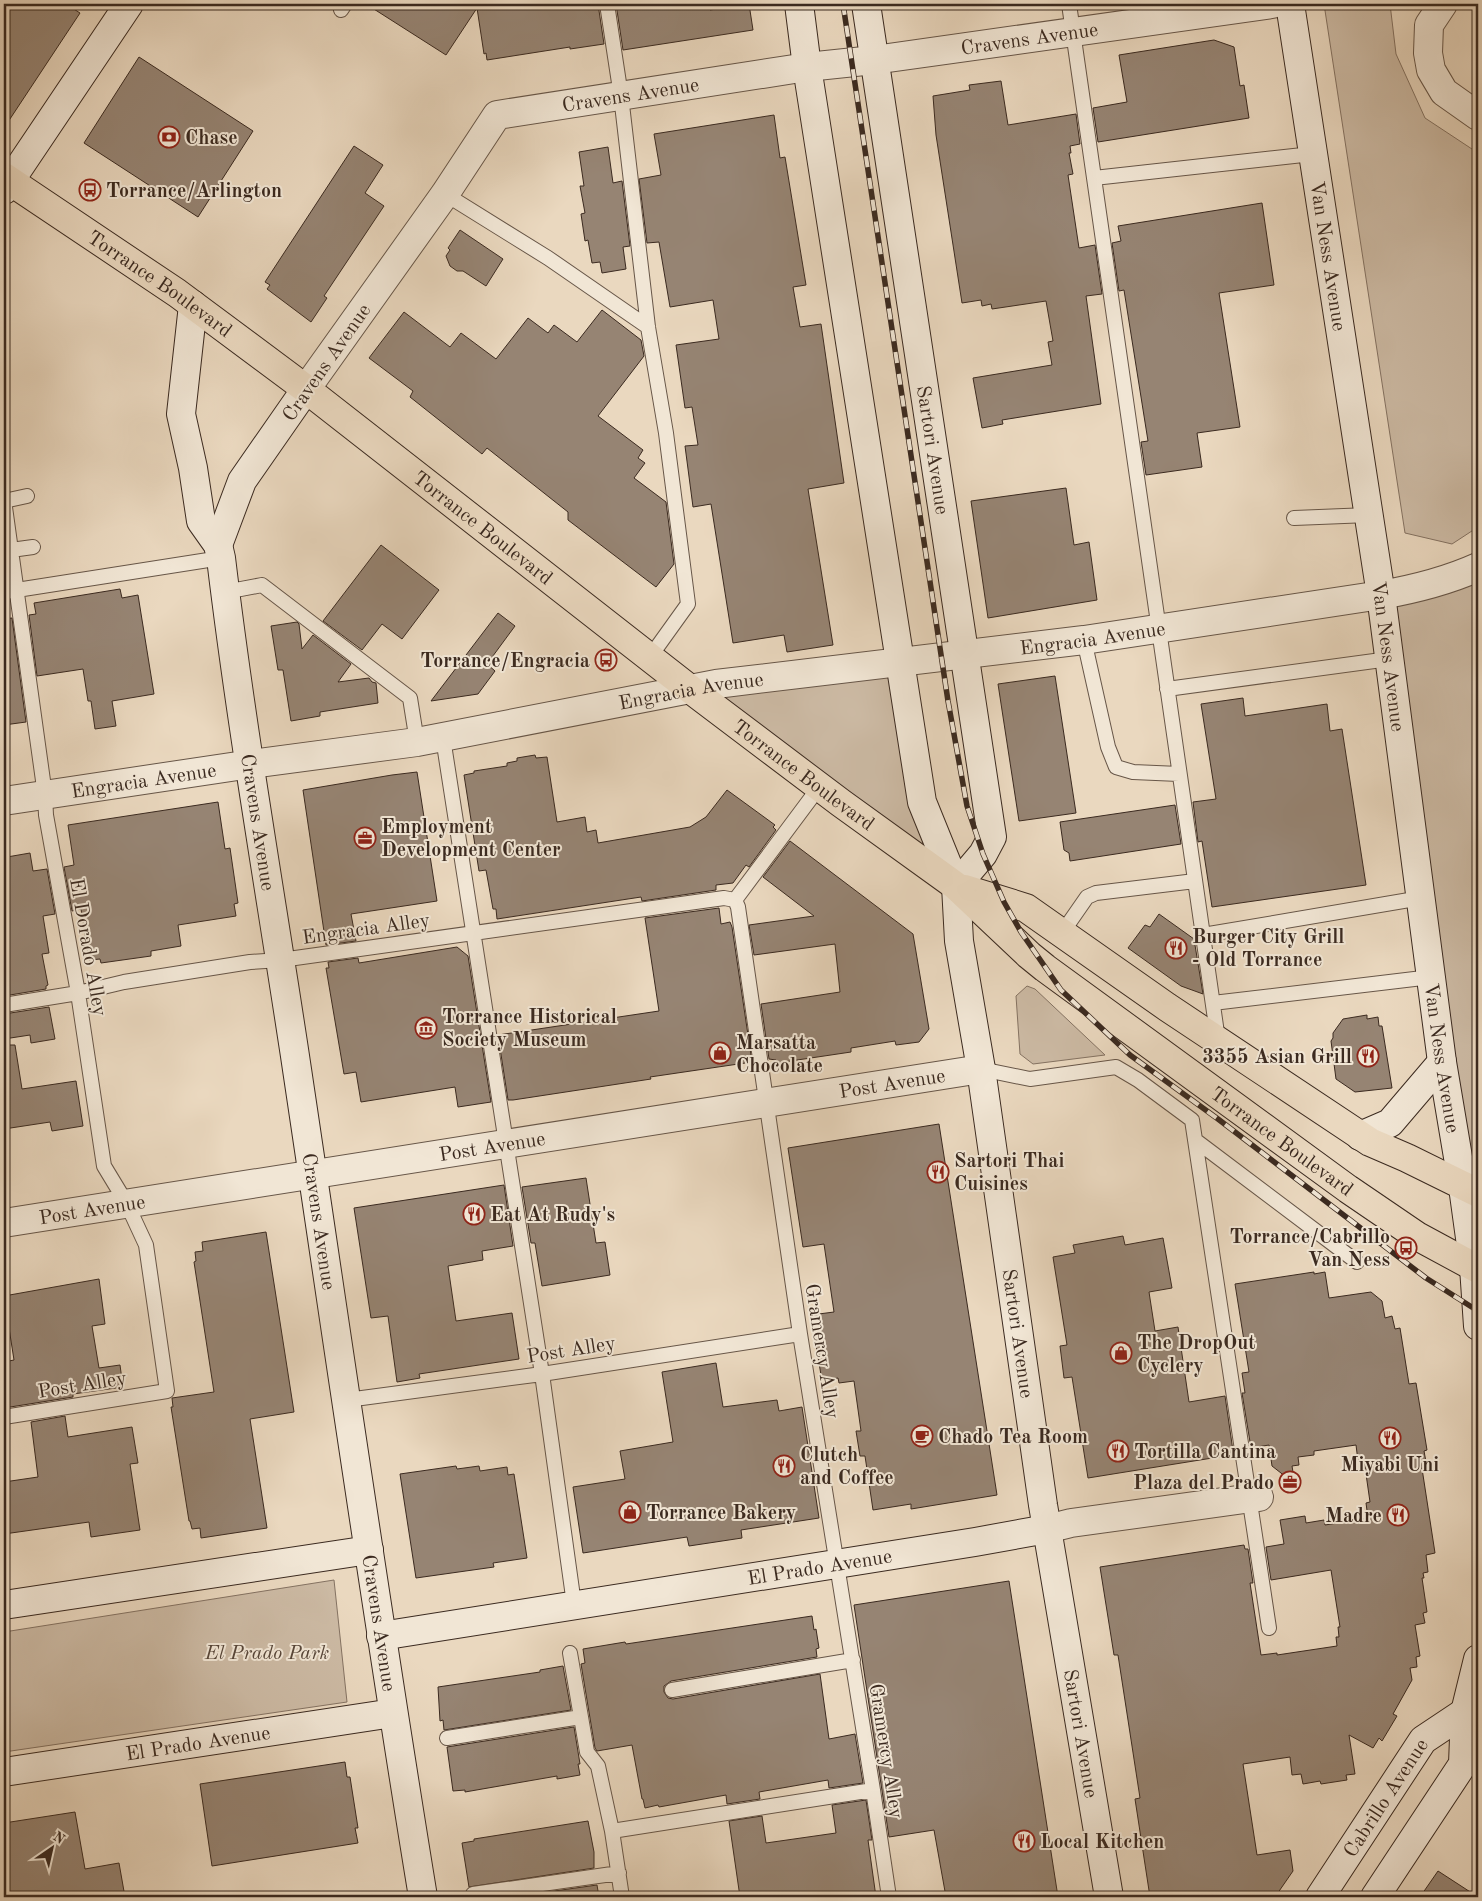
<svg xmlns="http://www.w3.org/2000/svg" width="1482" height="1901" viewBox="0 0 1482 1901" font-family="'Old Standard TT',serif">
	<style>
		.green { fill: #ccbaa4; stroke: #847262 }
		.building { fill: #968473; stroke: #3b2a20 }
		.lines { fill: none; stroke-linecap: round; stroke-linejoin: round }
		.lane-casing { stroke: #675648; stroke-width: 16 }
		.street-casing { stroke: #675648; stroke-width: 30 }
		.secondary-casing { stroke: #3b2a20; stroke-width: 30 }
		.primary-casing { stroke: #3b2a20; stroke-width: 30 }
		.lane { stroke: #f1e6d5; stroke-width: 14 }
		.street { stroke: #f1e6d5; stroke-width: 28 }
		.secondary { stroke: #f1e6d5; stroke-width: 28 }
		.primary { stroke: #ead8bf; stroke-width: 28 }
		.rail-casing { stroke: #3b2a20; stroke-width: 5.5 }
		.rail { stroke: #f1e6d5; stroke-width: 4; stroke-dasharray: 11; stroke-linecap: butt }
		.labels { text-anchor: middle; stroke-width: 4; stroke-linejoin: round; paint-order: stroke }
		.street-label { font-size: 20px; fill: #3b2a20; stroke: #f1e6d5 }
		.poi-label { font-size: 20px; font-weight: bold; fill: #3b2a20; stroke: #f1e6d5; text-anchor: start }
		.park-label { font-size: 20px; font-style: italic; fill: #58473a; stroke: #f1e6d5 }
	</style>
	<rect width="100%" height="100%" fill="#ead8bf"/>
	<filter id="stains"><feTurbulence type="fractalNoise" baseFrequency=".004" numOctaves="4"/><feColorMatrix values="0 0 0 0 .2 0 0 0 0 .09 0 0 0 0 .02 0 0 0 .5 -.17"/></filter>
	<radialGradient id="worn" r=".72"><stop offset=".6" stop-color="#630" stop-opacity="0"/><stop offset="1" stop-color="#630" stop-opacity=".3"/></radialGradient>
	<path class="green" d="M1324 4H1390L1396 54 1425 118 1478 153V527L1452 544 1405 533Z
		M1478 567V1193L1463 1187 1381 595Z
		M901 663 922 802 923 862 690 689Z
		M1027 986 1035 989 1105 1055 1033 1064 1020 1054 1016 996Z
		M334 1580 347 1702 4 1752V1632Z"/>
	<path class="building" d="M4 4H66L80 13 4 128Z
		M366 4H598L604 44 570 49V47L487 60 486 53 484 54 477 8 446 55Z
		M616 4H709L710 10 749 4 753 30 623 50Z
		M1214 40 1234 47 1240 86 1244 85 1249 118 1098 142 1093 108 1127 102 1119 55Z
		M139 57 253 131 198 217 84 143Z
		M1001 81 1008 125 1076 114 1080 144 1070 146 1071 153H1069L1073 174 1068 175 1079 248 1095 245 1102 294 1086 296 1101 404 1002 420 1003 424 982 428 973 378 1052 365 1048 342 1053 341 1046 301 992 309 991 304 982 306 981 300 962 303 936 135 933 96 970 90 969 85Z
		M774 115 780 158 785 157 806 285 793 287 800 327 821 324 844 483 808 489 833 645 787 652 784 635 733 643 711 504 693 507 685 446 698 445 692 407 685 408 676 345 719 339 713 300 670 307 659 242 647 243 639 179 661 175 654 134Z
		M354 146 383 165 365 193 384 206 324 296 327 298 311 322 267 289 270 285 265 282Z
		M608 147 613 183 622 181 630 246 623 247 626 269 602 273 600 262 592 263 588 240 585 241 581 214 585 213 580 186H584L579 152Z
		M1262 203 1274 285 1219 293 1240 427 1197 433 1202 467 1146 475 1141 442 1148 441 1124 290 1119 291 1112 243 1121 241 1118 226Z
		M460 230 503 259 486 286 463 271H457L450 266 446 256 450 250 448 248Z
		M602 310 641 340 644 356 598 416 643 450 638 458 645 463 634 478 666 502 674 564 656 587 568 520V512L487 448 482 454 410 397 413 391 369 358 404 312 450 347 461 333 496 359 528 318 548 333 554 325 577 342Z
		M1066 488 1074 545 1089 542 1097 600 988 618 971 501Z
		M381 545 439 590 402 639 382 624 362 650 323 621Z
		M120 589 122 598 138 595 154 694 112 701 116 726 95 729 91 701H88L83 669 37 676 29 615 36 614 34 603Z
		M498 613 515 626 487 664 495 671 478 694 431 701Z
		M12 618 26 722 4 725V619Z
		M297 622 299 624 302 649 313 635 351 664 338 682 369 678 372 682 376 683 378 703 320 712V716L291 721 283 670H278L271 626Z
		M1055 676 1076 813 1019 821 998 684Z
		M1243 698 1245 716 1327 704 1330 731 1342 729 1366 885 1212 907 1202 841 1198 842 1193 802 1216 799 1201 704Z
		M535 755 536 758 547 757 557 822 585 817 587 832 596 830 598 843 690 827 706 817 727 790 775 825 773 827 776 830 749 867 746 865 733 883 716 885V890L642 901 641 897 497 919 496 909H493L486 870 479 871 464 775 474 773V771L507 766V763L517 761V758Z
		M417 772 437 901 351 914 356 941 326 945 303 790 392 775Z
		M218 802 225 849 230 848 238 903 234 904 236 916 178 925 181 946 151 951V956L101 963 100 959 89 960 81 909 72 911 64 867 74 865 68 825Z
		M1175 805 1181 844 1070 861 1069 853 1064 850 1060 822Z
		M790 841 913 934 929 1029 919 1042 896 1045 895 1041 851 1048V1052L777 1063 776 1060 769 1059 761 1004 840 992 835 944 754 955 749 925 814 916 763 877Z
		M30 853 33 871 47 869 55 914 43 916 49 953 42 954 48 985 46 986V989L4 996V869L9 868 7 857Z
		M719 908 721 924 730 922 732 927 752 1062 650 1077 651 1079 513 1100H508L498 1035 659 1011 645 918Z
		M1159 914 1194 939 1203 994 1181 986 1128 948 1145 925 1150 927Z
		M457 947 468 956 491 1102 458 1107 455 1087 361 1102 356 1072 344 1074 326 968H329L328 962 358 958 359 963Z
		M49 1007 55 1039 31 1043 30 1035 4 1039V1014Z
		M1367 1015V1019L1378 1017 1379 1026H1382L1392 1088 1355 1092 1336 1079 1331 1041 1333 1038V1033L1343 1019Z
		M4 1045H15L22 1089 76 1081 83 1126 52 1131 50 1122 4 1129Z
		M939 1124 997 1495 911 1509V1504L873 1510 865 1456H860L856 1431H861L854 1381 839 1383 838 1378 822 1381 811 1315 834 1312 824 1244 803 1247 788 1148Z
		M586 1178 596 1243 605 1242 610 1275 542 1286 535 1243H531L522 1187Z
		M504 1185 513 1246 482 1251 483 1260 448 1266 456 1321 512 1313 519 1359 419 1374 420 1378 397 1382 388 1316 371 1318 354 1208Z
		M266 1232 294 1412 250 1419 267 1528 201 1538 200 1528 192 1529 190 1521H189L171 1407H173L172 1398 214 1392 194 1262 196 1261 195 1252 203 1251 202 1242Z
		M1123 1236 1125 1245 1163 1238 1172 1288 1149 1292 1155 1331 1178 1327 1189 1402 1225 1396 1233 1451H1231V1455L1088 1478 1072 1377 1064 1378 1060 1346 1067 1345 1053 1257 1075 1253 1073 1245Z
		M1314 1272V1274L1325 1272 1329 1298 1371 1292 1382 1301 1385 1318 1392 1316 1395 1329 1400 1328 1409 1384 1416 1383 1427 1450 1424 1451 1426 1462H1421L1435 1553 1426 1555 1428 1572 1423 1573 1424 1578H1422L1427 1612 1423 1613 1425 1623 1415 1625 1420 1656 1416 1657 1417 1667 1410 1668 1412 1680 1393 1714 1397 1716 1382 1741 1379 1738 1373 1748 1349 1735 1355 1774 1346 1775 1347 1780 1321 1784 1320 1781 1303 1784 1301 1774 1292 1775 1290 1757 1243 1764 1257 1855 1290 1850 1293 1871 1275 1897H1150L1135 1799 1140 1798 1118 1655H1114L1100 1567 1244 1545 1245 1549H1248L1253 1583H1250L1261 1655 1277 1653V1655L1337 1646 1336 1637H1339L1338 1627H1340L1331 1570 1271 1580 1266 1547 1284 1544 1280 1520 1305 1516 1306 1523 1324 1520 1325 1525 1368 1518 1366 1503 1370 1502 1364 1460 1358 1461 1356 1445 1314 1451V1455L1298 1457 1299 1465 1292 1466 1295 1484 1272 1466 1269 1445 1251 1448 1242 1393H1245L1242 1373 1249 1372 1235 1284Z
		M99 1279 105 1324 92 1326 99 1368 120 1365 123 1387 73 1394V1397L4 1408V1362L14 1360 4 1296Z
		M716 1363 723 1407 777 1400 779 1411 802 1407 819 1518 741 1530 742 1538 689 1546 687 1537 583 1553 573 1487 625 1479 620 1451 673 1442 662 1372Z
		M65 1416 68 1437 132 1427 138 1463 130 1464 140 1530 91 1537 89 1522 4 1534V1482L38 1477 31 1422Z
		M456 1466 457 1469 479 1466 480 1471 507 1467 508 1475 514 1474 527 1558 493 1563 494 1567 416 1578 400 1474Z
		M1009 1581 1058 1897H946L934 1830 889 1837 854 1605Z
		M812 1616 814 1630 816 1629 819 1648 816 1649 817 1657 671 1681 664 1686V1692L668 1698 673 1699 820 1674 829 1739 855 1734 863 1783 829 1788 828 1780 759 1792 760 1799 727 1804 726 1795 659 1807 658 1805 645 1808 643 1799H642L632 1745 597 1751 595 1748 581 1664 585 1663 583 1649 625 1642 626 1644Z
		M563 1666 571 1710 444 1730 443 1720 440 1721 438 1687 540 1672V1670Z
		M574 1727 580 1764H578L580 1775 557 1779V1776L465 1792V1790L453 1791 447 1747Z
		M345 1762 347 1777H350L358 1828H355L358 1843 212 1866 200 1784Z
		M866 1800 872 1840H868L876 1897H740L729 1821 762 1816 766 1843 836 1833 832 1805Z
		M75 1812 85 1869 119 1863 125 1897H6L5 1890H4V1823Z
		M588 1821 594 1852V1868L469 1887 462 1843 474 1841V1839Z
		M1438 1871 1478 1897H1420Z
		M597 1885 599 1897H512Z"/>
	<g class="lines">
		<g class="lane-casing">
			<path id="lane" d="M607 4 621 96 648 327 666 433 688 604 650 657
				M1069 4 1218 1040
				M341 10 345 4
				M1094 178 1312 154
				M445 194 548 258 648 327
				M4 500 45 795 46 815 78 993 104 1166 127 1204 146 1245 167 1391 4 1417
				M4 501 27 496
				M1294 518 1369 515
				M11 550 33 547
				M4 592 221 558
				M225 592 262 585 410 698 417 742
				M1084 640 1108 747 1116 767 1133 772 1179 774
				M1167 689 1389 659
				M443 738 542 1374 574 1604
				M735 900 738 907 800 1334 873 1790 889 1897
				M735 900 820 786
				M1062 933 1087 897 1096 893 1195 881
				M1203 935 1421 898
				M1213 1003 1431 977
				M4 1005 78 993 124 982 250 962 281 960 724 898 735 900
				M981 1069 1030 1079 1116 1067 1138 1080 1192 1120 1269 1628
				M1195 1140 1357 1262
				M347 1400 542 1374 800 1334
				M570 1653 587 1752 598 1766 612 1831
				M672 1690 853 1660
				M447 1738 581 1717
				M473 1894 619 1873
				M622 1897 612 1831 873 1790"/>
		</g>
		<g class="street-casing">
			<g id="street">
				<path d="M1443 4 1429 25 1428 53 1431 70 1444 92 1478 116"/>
				<path id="s1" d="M306 389 445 194 497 115 807 67 874 60 1272 4"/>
				<path id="s2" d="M4 801 251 764 417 742 716 684 1084 640 1381 595C1415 589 1447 581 1478 567"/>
				<path id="s3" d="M4 1223 981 1069"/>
				<path d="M1047 1529 1071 1523 1259 1497"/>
			</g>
		</g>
		<g class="secondary-casing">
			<g id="secondary">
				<path id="s4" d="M799 4 807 67 922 802 956 886 959 941 981 1069 1043 1505 1109 1897"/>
				<path id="s5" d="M866 4 992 837 983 854 956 886"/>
				<path id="s6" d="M1290 4 1381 595 1442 1062 1463 1187 1474 1267 1478 1326"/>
				<path d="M4 190 129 4"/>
				<path id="s7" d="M193 305 181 414 193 468 201 521 218 545 221 558C241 725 270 891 295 1056 337 1337 377 1617 423 1897"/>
				<path d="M218 545 242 481 306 389"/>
				<path d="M1360 1136 1390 1123 1442 1062"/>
				<path d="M4 1605 369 1550"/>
				<path id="s8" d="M381 1636 975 1542 1047 1529"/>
				<path id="s9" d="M4 1772 393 1713"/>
				<path id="s10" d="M1320 1897 1423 1740 1465 1712"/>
				<path d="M1375 1897 1463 1764 1465 1712 1478 1659"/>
			</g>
		</g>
		<g class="primary-casing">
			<g id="primary">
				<path id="s11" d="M4 177 177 293 306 389 690 689 841 803 956 886 1029 955 1045 968 1348 1189 1417 1236 1478 1269"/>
				<path d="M965 889 1026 908 1167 1007 1370 1142 1407 1158 1478 1193"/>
			</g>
		</g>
		<use href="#lane" class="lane"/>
		<use href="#street" class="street"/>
		<use href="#secondary" class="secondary"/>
		<use href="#primary" class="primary"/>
		<g class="rail-casing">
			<path id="rail" d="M843 4 948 701 967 806 983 854 1004 902 1021 932 1061 990 1130 1055 1218 1119 1426 1278 1478 1311"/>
		</g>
		<use href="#rail" class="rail"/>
	</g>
	<defs>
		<g id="bank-ring" transform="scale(1.125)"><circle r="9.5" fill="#f1e6d5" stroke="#8f2418" stroke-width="1.5"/><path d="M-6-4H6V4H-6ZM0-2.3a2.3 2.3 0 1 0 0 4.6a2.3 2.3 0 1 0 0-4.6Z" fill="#8f2418"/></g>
		<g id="bus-ring" transform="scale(1.125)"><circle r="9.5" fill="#f1e6d5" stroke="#8f2418" stroke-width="1.5"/><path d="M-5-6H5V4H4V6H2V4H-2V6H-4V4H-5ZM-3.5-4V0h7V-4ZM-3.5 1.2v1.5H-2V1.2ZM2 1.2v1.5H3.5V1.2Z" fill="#8f2418"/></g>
		<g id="office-ring" transform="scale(1.125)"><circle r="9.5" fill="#f1e6d5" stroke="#8f2418" stroke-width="1.5"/><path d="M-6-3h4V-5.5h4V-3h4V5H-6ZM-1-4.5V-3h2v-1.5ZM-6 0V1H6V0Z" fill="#8f2418"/></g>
		<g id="restaurant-ring" transform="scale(1.125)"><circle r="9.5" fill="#f1e6d5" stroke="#8f2418" stroke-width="1.5"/><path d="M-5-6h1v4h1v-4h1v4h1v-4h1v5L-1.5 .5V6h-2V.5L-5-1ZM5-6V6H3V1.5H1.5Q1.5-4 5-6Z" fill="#8f2418"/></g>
		<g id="museum-ring" transform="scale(1.125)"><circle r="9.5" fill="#f1e6d5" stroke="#8f2418" stroke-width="1.5"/><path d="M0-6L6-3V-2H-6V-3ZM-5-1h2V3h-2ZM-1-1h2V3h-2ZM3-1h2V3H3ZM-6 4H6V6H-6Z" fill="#8f2418"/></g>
		<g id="shop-ring" transform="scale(1.125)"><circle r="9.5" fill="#f1e6d5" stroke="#8f2418" stroke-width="1.5"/><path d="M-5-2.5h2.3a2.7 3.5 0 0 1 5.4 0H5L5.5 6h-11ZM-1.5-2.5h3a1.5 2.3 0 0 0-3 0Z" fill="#8f2418"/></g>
		<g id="cafe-ring" transform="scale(1.125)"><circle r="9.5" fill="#f1e6d5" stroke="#8f2418" stroke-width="1.5"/><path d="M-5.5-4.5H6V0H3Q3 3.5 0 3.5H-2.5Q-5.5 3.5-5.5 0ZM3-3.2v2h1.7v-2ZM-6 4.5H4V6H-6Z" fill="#8f2418"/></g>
	</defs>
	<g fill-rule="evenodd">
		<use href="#bank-ring" x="169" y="137"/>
		<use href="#bus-ring" x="90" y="190"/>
		<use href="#bus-ring" x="606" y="660"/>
		<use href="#office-ring" x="365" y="838"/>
		<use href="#restaurant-ring" x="1176" y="948"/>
		<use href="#museum-ring" x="426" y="1028"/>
		<use href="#shop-ring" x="720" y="1053"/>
		<use href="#restaurant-ring" x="1368" y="1056"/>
		<use href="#restaurant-ring" x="938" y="1172"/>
		<use href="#restaurant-ring" x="474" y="1214"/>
		<use href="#bus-ring" x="1406" y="1248"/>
		<use href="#shop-ring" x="1121" y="1353"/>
		<use href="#cafe-ring" x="922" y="1436"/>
		<use href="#restaurant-ring" x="1390" y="1438"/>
		<use href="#restaurant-ring" x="1118" y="1451"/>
		<use href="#restaurant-ring" x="784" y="1466"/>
		<use href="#office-ring" x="1290" y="1482"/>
		<use href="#shop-ring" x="630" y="1512"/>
		<use href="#restaurant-ring" x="1398" y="1515"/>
		<use href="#restaurant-ring" x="1024" y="1841"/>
	</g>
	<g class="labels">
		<g class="street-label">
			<text dy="7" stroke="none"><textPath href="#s1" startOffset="872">Cravens Avenue</textPath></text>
			<text dy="7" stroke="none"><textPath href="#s1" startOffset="469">Cravens Avenue</textPath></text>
			<text dy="7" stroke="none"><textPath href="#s6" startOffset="255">Van Ness Avenue</textPath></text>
			<text dy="7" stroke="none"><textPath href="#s11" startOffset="189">Torrance Boulevard</textPath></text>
			<text transform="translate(326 362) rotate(-55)" y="7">Cravens Avenue</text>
			<text dy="7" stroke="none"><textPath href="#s5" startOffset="451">Sartori Avenue</textPath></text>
			<text dy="7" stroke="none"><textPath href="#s11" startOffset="594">Torrance Boulevard</textPath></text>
			<text dy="7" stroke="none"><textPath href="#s2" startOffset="1101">Engracia Avenue</textPath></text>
			<text dy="7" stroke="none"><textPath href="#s6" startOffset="660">Van Ness Avenue</textPath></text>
			<text dy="7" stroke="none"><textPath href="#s2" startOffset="696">Engracia Avenue</textPath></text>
			<text dy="7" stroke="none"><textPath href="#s11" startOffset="999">Torrance Boulevard</textPath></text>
			<text dy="7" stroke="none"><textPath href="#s2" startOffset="141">Engracia Avenue</textPath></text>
			<text dy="7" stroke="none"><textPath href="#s7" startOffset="528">Cravens Avenue</textPath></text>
			<text transform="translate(366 928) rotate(-8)" y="7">Engracia Alley</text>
			<text transform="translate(89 947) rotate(80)" y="7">El Dorado Alley</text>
			<text dy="7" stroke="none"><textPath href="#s6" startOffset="1065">Van Ness Avenue</textPath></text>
			<text dy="7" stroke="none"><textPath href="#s3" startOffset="899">Post Avenue</textPath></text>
			<text dy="7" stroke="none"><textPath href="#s11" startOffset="1602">Torrance Boulevard</textPath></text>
			<text dy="7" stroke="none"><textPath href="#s3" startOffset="494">Post Avenue</textPath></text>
			<text dy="7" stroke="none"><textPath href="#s3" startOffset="89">Post Avenue</textPath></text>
			<text dy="7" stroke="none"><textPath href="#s7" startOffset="932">Cravens Avenue</textPath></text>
			<text dy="7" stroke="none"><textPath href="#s4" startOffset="1350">Sartori Avenue</textPath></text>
			<text transform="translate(571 1349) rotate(-9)" y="7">Post Alley</text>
			<text transform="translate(823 1351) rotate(81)" y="7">Gramercy Alley</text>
			<text transform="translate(82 1384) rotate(-9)" y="7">Post Alley</text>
			<text dy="7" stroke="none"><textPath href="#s8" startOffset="444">El Prado Avenue</textPath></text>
			<text dy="7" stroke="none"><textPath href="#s7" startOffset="1338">Cravens Avenue</textPath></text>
			<text dy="7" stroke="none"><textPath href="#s4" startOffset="1755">Sartori Avenue</textPath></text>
			<text dy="7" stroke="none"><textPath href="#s9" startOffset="196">El Prado Avenue</textPath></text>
			<text transform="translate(887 1751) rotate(81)" y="7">Gramercy Alley</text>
			<text dy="7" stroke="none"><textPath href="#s10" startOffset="119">Cabrillo Avenue</textPath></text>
		</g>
		<g class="poi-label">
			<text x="185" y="144">Chase</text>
			<text x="106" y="197">Torrance/Arlington</text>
			<text x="590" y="667" text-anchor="end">Torrance/Engracia</text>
			<text x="381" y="833">Employment<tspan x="381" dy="23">Development Center</tspan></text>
			<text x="1192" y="943">Burger City Grill<tspan x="1192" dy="23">- Old Torrance</tspan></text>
			<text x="442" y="1023">Torrance Historical<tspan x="442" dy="23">Society Museum</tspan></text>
			<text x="736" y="1049">Marsatta<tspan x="736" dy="23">Chocolate</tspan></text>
			<text x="1352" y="1063" text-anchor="end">3355 Asian Grill</text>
			<text x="954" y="1167">Sartori Thai<tspan x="954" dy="23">Cuisines</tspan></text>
			<text x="490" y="1221">Eat At Rudy's</text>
			<text x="1390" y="1243" text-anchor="end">Torrance/Cabrillo<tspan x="1390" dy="23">Van Ness</tspan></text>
			<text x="1137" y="1349">The DropOut<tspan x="1137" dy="23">Cyclery</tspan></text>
			<text x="938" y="1443">Chado Tea Room</text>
			<text x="1134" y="1458">Tortilla Cantina</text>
			<text x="800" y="1461">Clutch<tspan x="800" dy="23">and Coffee</tspan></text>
			<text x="1390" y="1471" text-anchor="middle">Miyabi Uni</text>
			<text x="1274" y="1489" text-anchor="end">Plaza del Prado</text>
			<text x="646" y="1519">Torrance Bakery</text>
			<text x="1382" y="1522" text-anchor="end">Madre</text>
			<text x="1040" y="1848">Local Kitchen</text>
		</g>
		<g class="park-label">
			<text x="267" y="1659">El Prado Park</text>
		</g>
	</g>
	<rect width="1482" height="1901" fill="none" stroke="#ead8bf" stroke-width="20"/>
	<rect x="5" y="5" width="1472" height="1891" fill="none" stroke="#3b2a20" stroke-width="2.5"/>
	<rect x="10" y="10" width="1462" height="1881" fill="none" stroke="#3b2a20"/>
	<g transform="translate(52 1848) rotate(34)" stroke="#f1e6d5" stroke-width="4" paint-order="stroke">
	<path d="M0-4L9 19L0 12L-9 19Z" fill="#3b2a20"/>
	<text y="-8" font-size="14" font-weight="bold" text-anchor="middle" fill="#3b2a20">N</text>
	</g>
	<rect width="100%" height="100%" filter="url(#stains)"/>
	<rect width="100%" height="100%" fill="url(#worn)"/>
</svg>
